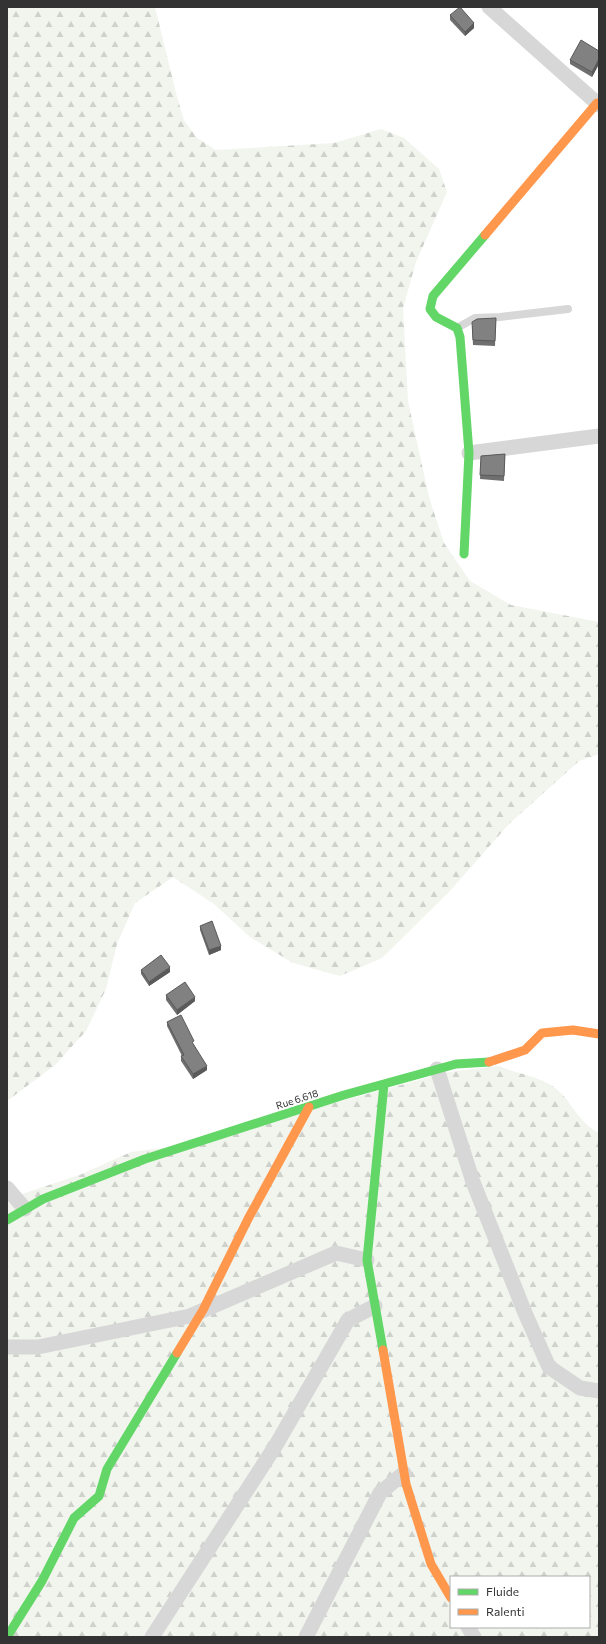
<svg xmlns="http://www.w3.org/2000/svg" width="606" height="1644" viewBox="0 0 606 1644" font-family="Commissioner,sans-serif">
	<style>
		.forest { fill: url(#forest-firs); fill-rule: evenodd }
		.lines { fill: none; stroke-linecap: round; stroke-linejoin: round }
		.lane { stroke: #d7d7d7; stroke-width: 8 }
		.street { stroke: #d7d7d7; stroke-width: 15 }
		.fast { stroke: #63d668; stroke-width: 9 }
		.slow { stroke: #ff974d; stroke-width: 9 }
		.wall { fill: #6f6f6f }
		.shaded-wall { fill: #5a5a5a }
		.building { fill: #818181; stroke: #5a5a5a }
		.labels { text-anchor: middle; stroke-width: 4; stroke-linejoin: round; paint-order: stroke }
		.street-label { font-size: 10px; fill: #333; stroke: #fff }
	</style>
	<defs>
		<pattern id="forest-firs" width="22" height="20" patternUnits="userSpaceOnUse"><rect width="22" height="20" fill="#f1f5ed"/><path d="M5 1l3.5 6h-7zM16 11l3.5 6h-7z" fill="#cfd2cc"/></pattern>
	</defs>
	<rect width="100%" height="100%" fill="#fff"/>
	<path class="forest" d="M7 7H155L177 97 184 120 197 138 216 150 334 143 381 129 404 138 439 169 447 192 416 262 403 308 408 401 429 497 444 543 470 581 511 605 599 622V754L579 761 509 824 449 892 382 958 340 976 293 963 250 937 214 904 173 877 135 903 117 944 106 989 86 1031 55 1065 7 1101Z
		M499 1066C520 1075 544 1076 561 1093 574 1107 581 1124 599 1133V1637H7V1199L82 1174 131 1152 170 1147 449 1072ZM451 1577H589V1627H451Z"/>
	<g class="lines">
		<path class="lane" d="M457 328 475 318 500 317 568 309"/>
		<path class="street" d="M489 7 599 105
			M469 453 599 436
			M437 1069 473 1182 525 1313 549 1367 580 1388 599 1391
			M7 1188 25 1209
			M7 1347H38L190 1316 336 1253 367 1260
			M468 1627 474 1637
			M152 1637 276 1445 348 1320 375 1306
			M306 1637 380 1493 404 1473"/>
		<path class="fast" d="M464 554 469 453 460 337 457 328 436 317 430 309 433 296 485 235
			M7 1220 43 1199 145 1159 344 1095 456 1064 489 1062
			M383 1350 367 1260 384 1084
			M7 1637 42 1581 74 1518 99 1496 107 1469 177 1353"/>
		<path class="slow" d="M485 235 597 103
			M489 1062 525 1050 542 1033 573 1030 599 1034
			M383 1350 406 1484 431 1564 451 1598
			M177 1353 203 1310 248 1219 309 1107"/>
	</g>
	<path class="wall" d="M450 15 474 28 465 36 450 20Z
		M599 51V64L592 77 570 64V60Z
		M496 318 495 346 473 345 472 326Z
		M505 454 504 481 480 479 481 456Z
		M200 926 221 950 209 955 200 930Z
		M141 970 170 972 149 986 141 974Z
		M166 995 195 1001 177 1015 166 1000Z
		M167 1022 194 1045 207 1070 193 1079 181 1061V1056H182L167 1026Z"/>
	<path class="shaded-wall" d="M474 23V28L465 36V32Z
		M599 59V64L592 77V72Z
		M221 946V950L209 955V950Z
		M170 967V972L149 986V982Z
		M195 997V1001L177 1015V1010Z
		M207 1066V1070L193 1079V1074Z"/>
	<path class="building" d="M460 7 474 23 465 32 450 15Z
		M581 40 599 51V59L592 72 570 60Z
		M496 318 495 341 473 340 472 322 477 319Z
		M505 454 504 476 480 475 481 456Z
		M212 921 221 946 209 950 200 926Z
		M161 955 170 967 149 982 141 970Z
		M185 982 195 997 177 1010 166 995Z
		M181 1015 194 1041 192 1042 207 1066 193 1074 181 1056 184 1055 167 1022Z"/>
	<g class="labels">
		<g class="street-label">
			<text transform="translate(297 1099) rotate(-18)" y="4">Rue 6.618</text>
		</g>
	</g>
	<rect width="606" height="1644" fill="none" stroke="#333333" stroke-width="16"/>
	<rect x="450" y="1576" width="140" height="52" fill="#ffffff" stroke="#adadad"/>
	<rect x="458" y="1589" width="20" height="6" fill="#63d668" stroke="#adadad"/>
	<text x="486" y="1596" font-size="12" fill="#333333">Fluide</text>
	<rect x="458" y="1609" width="20" height="6" fill="#ff974d" stroke="#adadad"/>
	<text x="486" y="1616" font-size="12" fill="#333333">Ralenti</text>
</svg>
